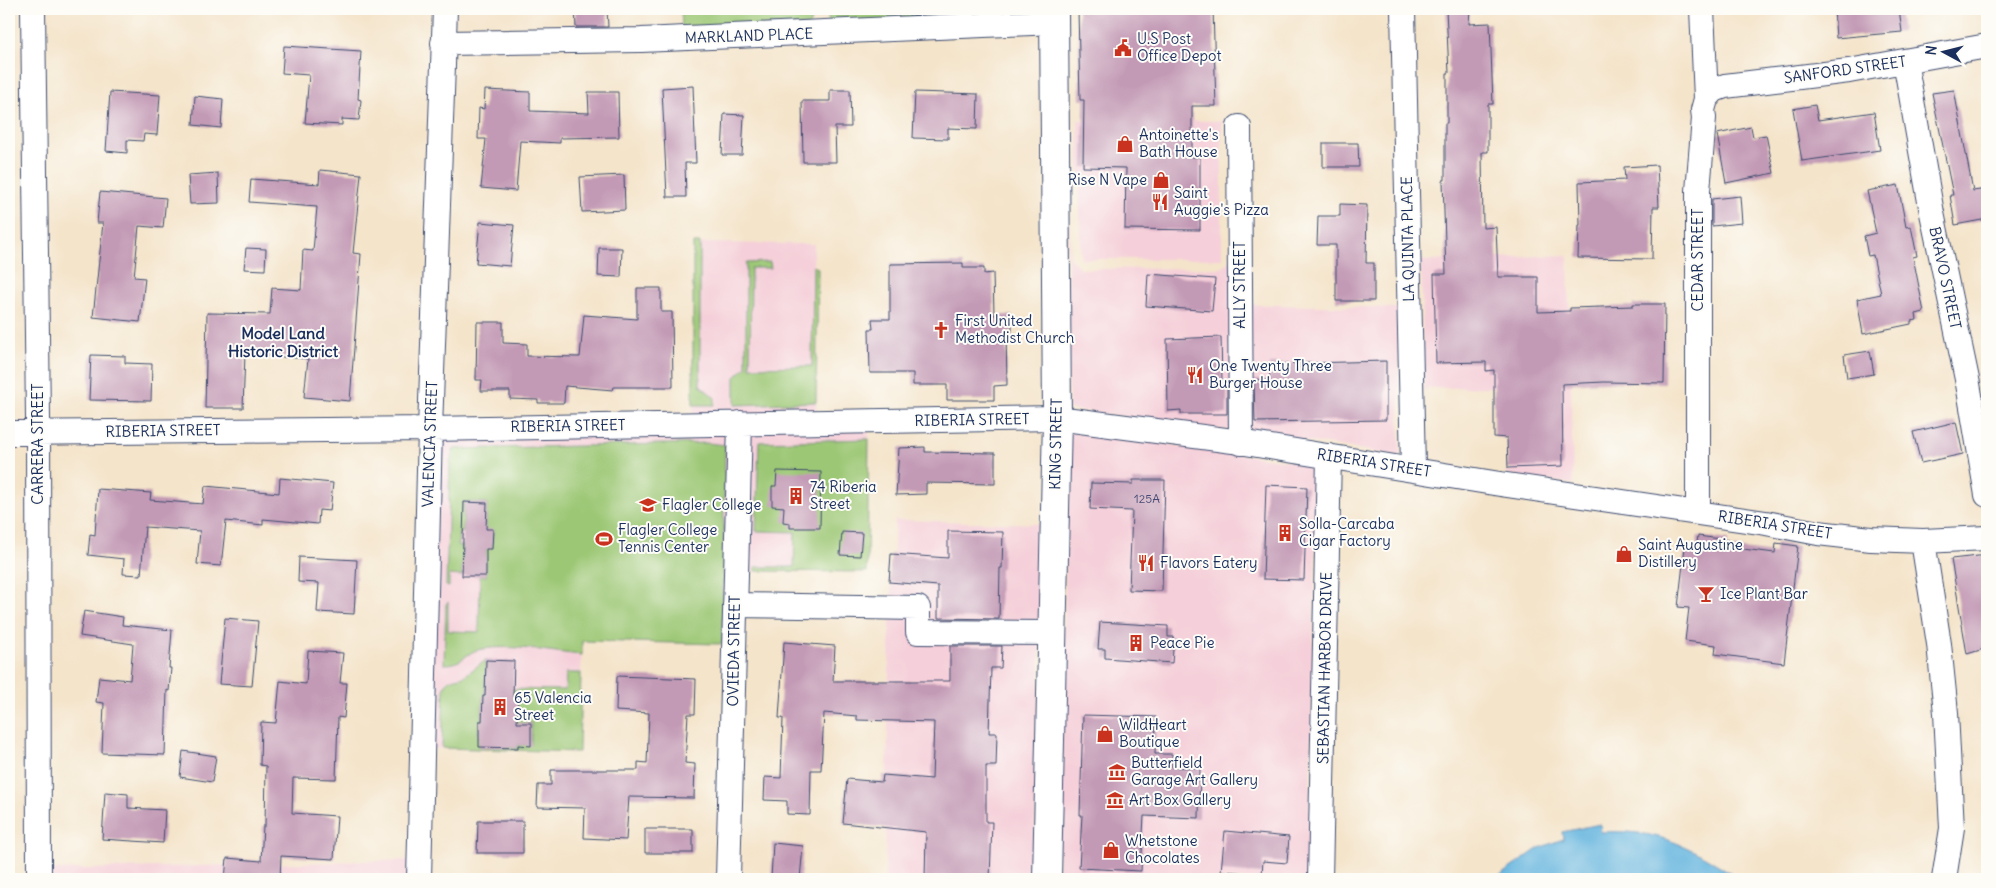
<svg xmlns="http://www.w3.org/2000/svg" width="1996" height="888" viewBox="0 0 1996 888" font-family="Delius,sans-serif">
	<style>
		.built { fill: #f5cfd9 }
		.green { fill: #9cc774; stroke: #5c7b69 }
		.water { fill: #63b4de; stroke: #3f729e }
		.building { fill: #c39ab5 }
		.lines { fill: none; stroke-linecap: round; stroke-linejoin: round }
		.minor-casing { stroke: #3c4a6e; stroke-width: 26 }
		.major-casing { stroke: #3c4a6e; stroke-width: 30 }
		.minor { stroke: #fff; stroke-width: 24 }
		.major { stroke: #fff; stroke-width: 28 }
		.labels { text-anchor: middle; stroke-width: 4; stroke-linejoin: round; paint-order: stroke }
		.number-label { font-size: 12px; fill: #454a74 }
		.street-label { font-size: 15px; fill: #1b2f5e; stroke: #fdfcf7 }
		.poi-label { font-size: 15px; fill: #1b2f5e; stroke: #fdfcf7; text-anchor: start }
		.neighbourhood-label { font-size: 16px; font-weight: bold; fill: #1b2f5e; stroke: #fdfcf7 }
	</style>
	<rect width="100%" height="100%" fill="#fdfcf7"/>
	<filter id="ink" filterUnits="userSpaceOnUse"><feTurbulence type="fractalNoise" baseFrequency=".02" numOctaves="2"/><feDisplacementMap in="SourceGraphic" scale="10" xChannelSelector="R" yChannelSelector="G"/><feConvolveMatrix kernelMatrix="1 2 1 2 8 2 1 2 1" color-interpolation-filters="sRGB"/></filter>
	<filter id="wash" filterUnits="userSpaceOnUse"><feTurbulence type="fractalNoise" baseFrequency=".0096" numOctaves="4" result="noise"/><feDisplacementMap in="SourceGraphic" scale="20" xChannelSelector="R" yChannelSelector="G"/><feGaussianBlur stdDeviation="1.12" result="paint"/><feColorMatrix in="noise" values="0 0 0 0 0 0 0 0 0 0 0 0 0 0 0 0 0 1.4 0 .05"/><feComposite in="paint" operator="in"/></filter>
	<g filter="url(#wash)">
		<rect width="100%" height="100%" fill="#f4e4ca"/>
		<path class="built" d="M1078 120 1222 121V259H1081Z
			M1067 122 1070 259 1081 269 1222 268 1232 259 1238 304 1398 308 1400 456 1341 446 1069 409Z
			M693 243 814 244 813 266 818 268 816 422 869 421 867 572 736 571 734 644 582 641 579 752 423 748 430 429 693 424Z
			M1568 255 1573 484 1504 474 1518 465 1504 397 1493 387 1428 388 1424 391 1421 261Z
			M1069 431 1317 465 1308 879H1058Z
			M895 520 1043 524 1034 879H885L890 623Z
			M408 860 407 879H52V870Z"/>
		<path class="green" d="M681 9H813L814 16 809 26 682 31Z
			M827 9H1034V13L829 24Z
			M693 243H700V385L715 398 714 405H693Z
			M770 262 771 268H751L750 367 812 366 813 266 818 268 816 402 735 405V377L746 367V263Z
			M869 439 867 572 755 571V567H794L795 532 756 531 759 442Z
			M708 443 725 445 722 644 582 641V655C549 652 515 644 482 649 465 651 464 665 444 664L446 604 448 602V631L479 632 480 576H486V549L492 548 493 530 486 529 487 503 464 502 463 532 459 533 458 546H463L462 576 449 575V587L446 586 450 462 454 449Z
			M486 660 485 696 483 697 482 721H479V747L518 748V745H531V723H517L500 697V689L565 690 566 673H581L579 752 442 748 444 687 449 680 464 676Z"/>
		<path class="water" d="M1600 824 1601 832C1656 829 1686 844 1731 873L1732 879H1495L1539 848 1563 839 1562 832Z"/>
		<g id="blocks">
			<path class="building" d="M575 9H607L608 27H576Z
				M1078 9H1213L1216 106H1192V157H1200V230L1125 229 1126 168 1083 167 1084 100H1080Z
				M1446 9H1470L1469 24 1490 23 1493 104H1488V152H1482L1483 228 1496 227 1498 277H1538V312L1570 311V308L1633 306V304H1665L1664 383 1604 382 1562 384 1563 466 1508 468 1507 438 1494 437V370L1486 371V362L1436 363 1434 274H1446L1443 180H1445V123H1447V73H1449Z
				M1834 9H1899L1902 32 1836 38Z
				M284 46 361 51 358 99 361 100 359 120 342 119V125L305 123 309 75 282 73Z
				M693 86 696 163H685L686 197H667L662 88Z
				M485 90 530 92V111L589 113 588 92H618L619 137 560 138V143L520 141 516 191 481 188 486 139H478L479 108 484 109Z
				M830 90H850L851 127H835L836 162H803L802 101H830Z
				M1954 90 1973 191 1987 189V219L1955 225 1950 195H1953L1932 93Z
				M110 92 160 95 157 135 144 134 143 141 127 140V153L106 151Z
				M915 92 978 94 977 129 948 128V139L913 138Z
				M195 96 223 99 221 128 193 125Z
				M1815 105 1818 120 1874 112 1880 150 1802 161 1793 109Z
				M724 114 744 115 742 155H722Z
				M1751 127 1753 137 1766 135 1774 173 1726 183 1717 134Z
				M1323 143H1358L1359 167H1323Z
				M1657 165 1659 207H1653L1652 259 1578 258 1579 225H1580L1579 182 1625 180 1624 167Z
				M320 170 361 174 353 253 361 254 350 401 304 397 308 359 245 354 243 408H205L207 313 270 314 272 288 301 290 303 250 313 251 317 207 249 202 251 179 319 184Z
				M218 173 219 203 190 204 188 175Z
				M624 175 625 210 582 212 580 177Z
				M1898 185 1906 227 1911 226 1917 256 1913 257 1924 312 1916 314 1917 320 1911 321V324L1863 334 1857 299 1881 294 1873 255 1868 256 1864 236 1876 233 1867 191Z
				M100 192 166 198 163 228 139 226 134 277 145 278 140 322 93 317 103 223H97Z
				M1740 196 1742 223 1712 226V199Z
				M1340 204 1367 205 1366 263H1374V301H1336V245H1317L1318 216H1340Z
				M480 222 514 225 510 266 476 263Z
				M246 248 266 249 265 270 244 269Z
				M599 248H622L621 277 598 276Z
				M963 263V268H984V274L993 273 994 315H1012V332H1006L1007 385 994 386V400H947V385H913V373H870L869 329H873L872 319H890V264Z
				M1148 274 1215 279 1212 311 1146 306Z
				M637 288H661V312H672L673 387H614L613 390 565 386 564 403H538V400L510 399V391H481L482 380H476L477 322H503V343L527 344V356L580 357 584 315 637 319Z
				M1221 337 1222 381H1227V414H1181V410L1168 411 1167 339Z
				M1870 351 1874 374 1847 378 1844 355Z
				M91 355 125 356V363L152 364 151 401 89 400Z
				M1386 361V420L1255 422 1254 380H1270L1269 364Z
				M1956 422 1963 454 1921 463 1913 432Z
				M925 447V452L995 453V484L926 483V494L896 495 899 448Z
				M777 471 821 472 820 528H790V523L783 522 784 507 772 506V486H776Z
				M280 478 333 483 330 511 319 510 318 524 263 519V525L226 521 221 566 197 564 200 531 145 527 141 575 123 574 124 559 88 555 90 534 95 535 98 489 151 493 150 500 203 504 205 486 279 493Z
				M1133 480H1165L1162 591 1129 590 1132 511 1090 509 1091 483 1133 484Z
				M1266 485 1307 487 1304 580 1263 579Z
				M464 502 487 503 486 529H493L492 549H486V576H462Z
				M948 531 1003 532 1002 568H1000L999 619 938 618V586L889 582 891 554 948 558Z
				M842 532 862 533 860 556 840 555Z
				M1698 536 1728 540 1727 547 1775 553 1776 543 1798 546 1784 663 1715 654 1716 645 1685 641 1689 608 1678 607 1685 547 1696 549Z
				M1987 555V648L1967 654 1951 559Z
				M299 557 357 560 354 614 317 612 319 583 298 582Z
				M84 611 123 617 122 625 172 630 169 668H171L169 691 167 690 165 755 102 753 104 703 96 702 99 677 130 680 133 644 80 636Z
				M225 618 258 621 252 686 219 684Z
				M1100 622 1168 626V637H1174L1172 663 1105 658V649H1098Z
				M784 642 835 646 833 681H950V646H1002L1001 668H991L989 733H997L996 766H986V822H992L990 879H925L926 832 843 823 847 779 882 782 883 775 932 779 934 722 857 720V716L824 713 821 770H811L810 815 787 814V801L764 800 765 777 781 778 783 718H779Z
				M308 651 343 653 340 683H347L344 718 338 717 336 779 293 778 292 813 337 816 334 859 281 856 280 879H225L227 858 261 861 263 826H265L266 766 260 765 261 722 276 723 280 681 306 684Z
				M486 660 514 661 513 697H518L517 723H531V746L518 745V748L479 747V721H482L483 696H485Z
				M617 676 696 679 695 714H688L685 763 695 764 694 798 629 797 626 840 584 838 585 808 537 807 538 785H551V770H638V762L647 763 649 713 616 711Z
				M1083 715 1156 717 1155 754H1172V767L1200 768 1199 818 1144 816 1141 871 1079 868 1082 815H1080Z
				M183 751 216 756 212 782 180 777Z
				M105 792 128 794V808L165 810 163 843 102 839Z
				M478 821H523V853H477Z
				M645 829H693V853H645Z
				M1225 831 1289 837 1287 863 1263 861 1262 874 1221 871Z
				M773 843 803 846 800 879H771Z"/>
		</g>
	</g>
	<g filter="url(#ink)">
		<use href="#blocks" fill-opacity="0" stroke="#3c4a6e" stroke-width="1"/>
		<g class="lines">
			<g class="minor-casing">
				<path id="minor" d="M33 9 38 418 39 879
					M1403 9 1413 468
					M443 43 641 40 1054 22
					M1905 61 1932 213 1968 384 1987 495
					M1706 99 1714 90 1725 86 1849 71 1987 46
					M1239 127 1241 443
					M9 433 430 429 1057 418 1233 441 1500 484 1766 523 1818 533 1871 539 1923 541 1987 538
					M1698 513V191L1704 118 1703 110 1706 99 1702 9
					M1923 541 1939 644 1946 713 1952 828 1944 879
					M735 605 918 608V632L1052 633
					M419 879 430 429 445 9
					M728 879 740 423
					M1320 879 1329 456"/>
			</g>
			<g class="major-casing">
				<path id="major" d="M1047 879 1057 418 1054 9"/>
			</g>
			<use href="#minor" class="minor"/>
			<use href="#major" class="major"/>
		</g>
	</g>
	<defs>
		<g id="civic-bare" transform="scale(1.35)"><path d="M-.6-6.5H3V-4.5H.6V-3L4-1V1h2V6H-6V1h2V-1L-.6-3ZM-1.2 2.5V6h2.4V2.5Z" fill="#c8321e" stroke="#fdfcf7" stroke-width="2.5" paint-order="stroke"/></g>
		<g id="shop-bare" transform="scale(1.35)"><path d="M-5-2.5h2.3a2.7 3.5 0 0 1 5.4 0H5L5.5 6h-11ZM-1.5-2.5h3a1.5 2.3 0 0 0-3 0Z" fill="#c8321e" stroke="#fdfcf7" stroke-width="2.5" paint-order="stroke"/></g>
		<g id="restaurant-bare" transform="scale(1.35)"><path d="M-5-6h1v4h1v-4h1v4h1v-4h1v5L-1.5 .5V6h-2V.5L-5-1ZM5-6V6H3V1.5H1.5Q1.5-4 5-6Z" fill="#c8321e" stroke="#fdfcf7" stroke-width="2.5" paint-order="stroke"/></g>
		<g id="church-bare" transform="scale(1.35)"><path d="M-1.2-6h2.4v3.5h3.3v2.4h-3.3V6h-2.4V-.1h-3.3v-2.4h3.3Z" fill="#c8321e" stroke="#fdfcf7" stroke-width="2.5" paint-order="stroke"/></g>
		<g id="building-bare" transform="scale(1.35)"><path d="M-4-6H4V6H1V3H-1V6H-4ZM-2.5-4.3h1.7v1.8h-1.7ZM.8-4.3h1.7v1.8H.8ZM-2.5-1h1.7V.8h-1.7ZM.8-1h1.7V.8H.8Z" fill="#c8321e" stroke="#fdfcf7" stroke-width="2.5" paint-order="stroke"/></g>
		<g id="university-bare" transform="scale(1.35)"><path d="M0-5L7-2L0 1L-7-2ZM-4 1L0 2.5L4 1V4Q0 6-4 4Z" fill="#c8321e" stroke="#fdfcf7" stroke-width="2.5" paint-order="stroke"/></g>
		<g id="stadium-bare" transform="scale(1.35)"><path d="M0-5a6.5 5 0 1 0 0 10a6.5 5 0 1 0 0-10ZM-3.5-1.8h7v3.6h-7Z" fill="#c8321e" stroke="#fdfcf7" stroke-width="2.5" paint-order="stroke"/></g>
		<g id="bar-bare" transform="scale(1.35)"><path d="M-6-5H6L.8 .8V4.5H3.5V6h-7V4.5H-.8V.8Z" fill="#c8321e" stroke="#fdfcf7" stroke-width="2.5" paint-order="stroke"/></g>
		<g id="museum-bare" transform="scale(1.35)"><path d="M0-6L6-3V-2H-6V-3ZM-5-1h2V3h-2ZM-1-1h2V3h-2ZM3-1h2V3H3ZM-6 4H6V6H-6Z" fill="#c8321e" stroke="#fdfcf7" stroke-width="2.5" paint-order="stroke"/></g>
	</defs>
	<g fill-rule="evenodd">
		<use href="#civic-bare" x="1123" y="48"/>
		<use href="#shop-bare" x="1125" y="144"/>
		<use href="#shop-bare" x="1161" y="180"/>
		<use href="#restaurant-bare" x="1160" y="202"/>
		<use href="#church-bare" x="941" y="330"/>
		<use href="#restaurant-bare" x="1195" y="375"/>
		<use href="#building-bare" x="796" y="496"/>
		<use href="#university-bare" x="648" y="505"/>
		<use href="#building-bare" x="1285" y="533"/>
		<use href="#stadium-bare" x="604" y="539"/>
		<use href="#shop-bare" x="1624" y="554"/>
		<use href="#restaurant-bare" x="1146" y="563"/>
		<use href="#bar-bare" x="1706" y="594"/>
		<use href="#building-bare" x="1136" y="643"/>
		<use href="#building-bare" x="500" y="707"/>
		<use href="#shop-bare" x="1105" y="734"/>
		<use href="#museum-bare" x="1117" y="772"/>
		<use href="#museum-bare" x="1115" y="800"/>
		<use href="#shop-bare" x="1111" y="850"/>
	</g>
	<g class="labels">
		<g class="number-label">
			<text x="1147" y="503">125A</text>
		</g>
		<g class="street-label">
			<text transform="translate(749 36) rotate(-2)" y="5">MARKLAND PLACE</text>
			<text transform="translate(1845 70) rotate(-8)" y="5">SANFORD STREET</text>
			<text transform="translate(1408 239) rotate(-91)" y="5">LA QUINTA PLACE</text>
			<text transform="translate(1698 260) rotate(-90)" y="5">CEDAR STREET</text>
			<text transform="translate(1945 278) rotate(78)" y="5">BRAVO STREET</text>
			<text transform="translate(1240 285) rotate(-90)" y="5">ALLY STREET</text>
			<text transform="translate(972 420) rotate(-1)" y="5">RIBERIA STREET</text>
			<text transform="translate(568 426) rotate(-1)" y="5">RIBERIA STREET</text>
			<text transform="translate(163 431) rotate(-1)" y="5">RIBERIA STREET</text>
			<text transform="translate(38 444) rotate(-90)" y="5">CARRERA STREET</text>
			<text transform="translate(430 444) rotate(-88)" y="5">VALENCIA STREET</text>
			<text transform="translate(1056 444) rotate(-89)" y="5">KING STREET</text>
			<text transform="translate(1374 463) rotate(9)" y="5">RIBERIA STREET</text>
			<text transform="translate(1775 525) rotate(9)" y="5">RIBERIA STREET</text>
			<text transform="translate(734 651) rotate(-89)" y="5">OVIEDA STREET</text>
			<text transform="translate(1325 668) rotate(-89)" y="5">SEBASTIAN HARBOR DRIVE</text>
		</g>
		<g class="poi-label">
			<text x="1137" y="44">U.S Post<tspan x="1137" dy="17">Office Depot</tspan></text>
			<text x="1139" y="140">Antoinette's<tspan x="1139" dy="17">Bath House</tspan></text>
			<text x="1147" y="185" text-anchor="end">Rise N Vape</text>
			<text x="1174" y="198">Saint<tspan x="1174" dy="17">Auggie's Pizza</tspan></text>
			<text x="955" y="326">First United<tspan x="955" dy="17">Methodist Church</tspan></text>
			<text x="1209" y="371">One Twenty Three<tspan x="1209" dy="17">Burger House</tspan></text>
			<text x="810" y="492">74 Riberia<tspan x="810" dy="17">Street</tspan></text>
			<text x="662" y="510">Flagler College</text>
			<text x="1299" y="529">Solla-Carcaba<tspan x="1299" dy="17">Cigar Factory</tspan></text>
			<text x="618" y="535">Flagler College<tspan x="618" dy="17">Tennis Center</tspan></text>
			<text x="1638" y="550">Saint Augustine<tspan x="1638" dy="17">Distillery</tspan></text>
			<text x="1160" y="568">Flavors Eatery</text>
			<text x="1720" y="599">Ice Plant Bar</text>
			<text x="1150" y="648">Peace Pie</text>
			<text x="514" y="703">65 Valencia<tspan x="514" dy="17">Street</tspan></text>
			<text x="1119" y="730">WildHeart<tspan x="1119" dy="17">Boutique</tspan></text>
			<text x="1131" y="768">Butterfield<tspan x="1131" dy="17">Garage Art Gallery</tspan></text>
			<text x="1129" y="805">Art Box Gallery</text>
			<text x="1125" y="846">Whetstone<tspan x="1125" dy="17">Chocolates</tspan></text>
		</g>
		<g class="neighbourhood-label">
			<text x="283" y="339">Model Land<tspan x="283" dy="18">Historic District</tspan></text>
		</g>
	</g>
	<rect width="1996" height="888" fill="none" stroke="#fdfcf7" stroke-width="30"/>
	<g transform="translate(1944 52) rotate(277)" stroke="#fdfcf7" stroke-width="4" paint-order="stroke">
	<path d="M0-4L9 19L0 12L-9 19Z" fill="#1b2f5e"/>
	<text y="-8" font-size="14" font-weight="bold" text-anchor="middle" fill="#1b2f5e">N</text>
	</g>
</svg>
